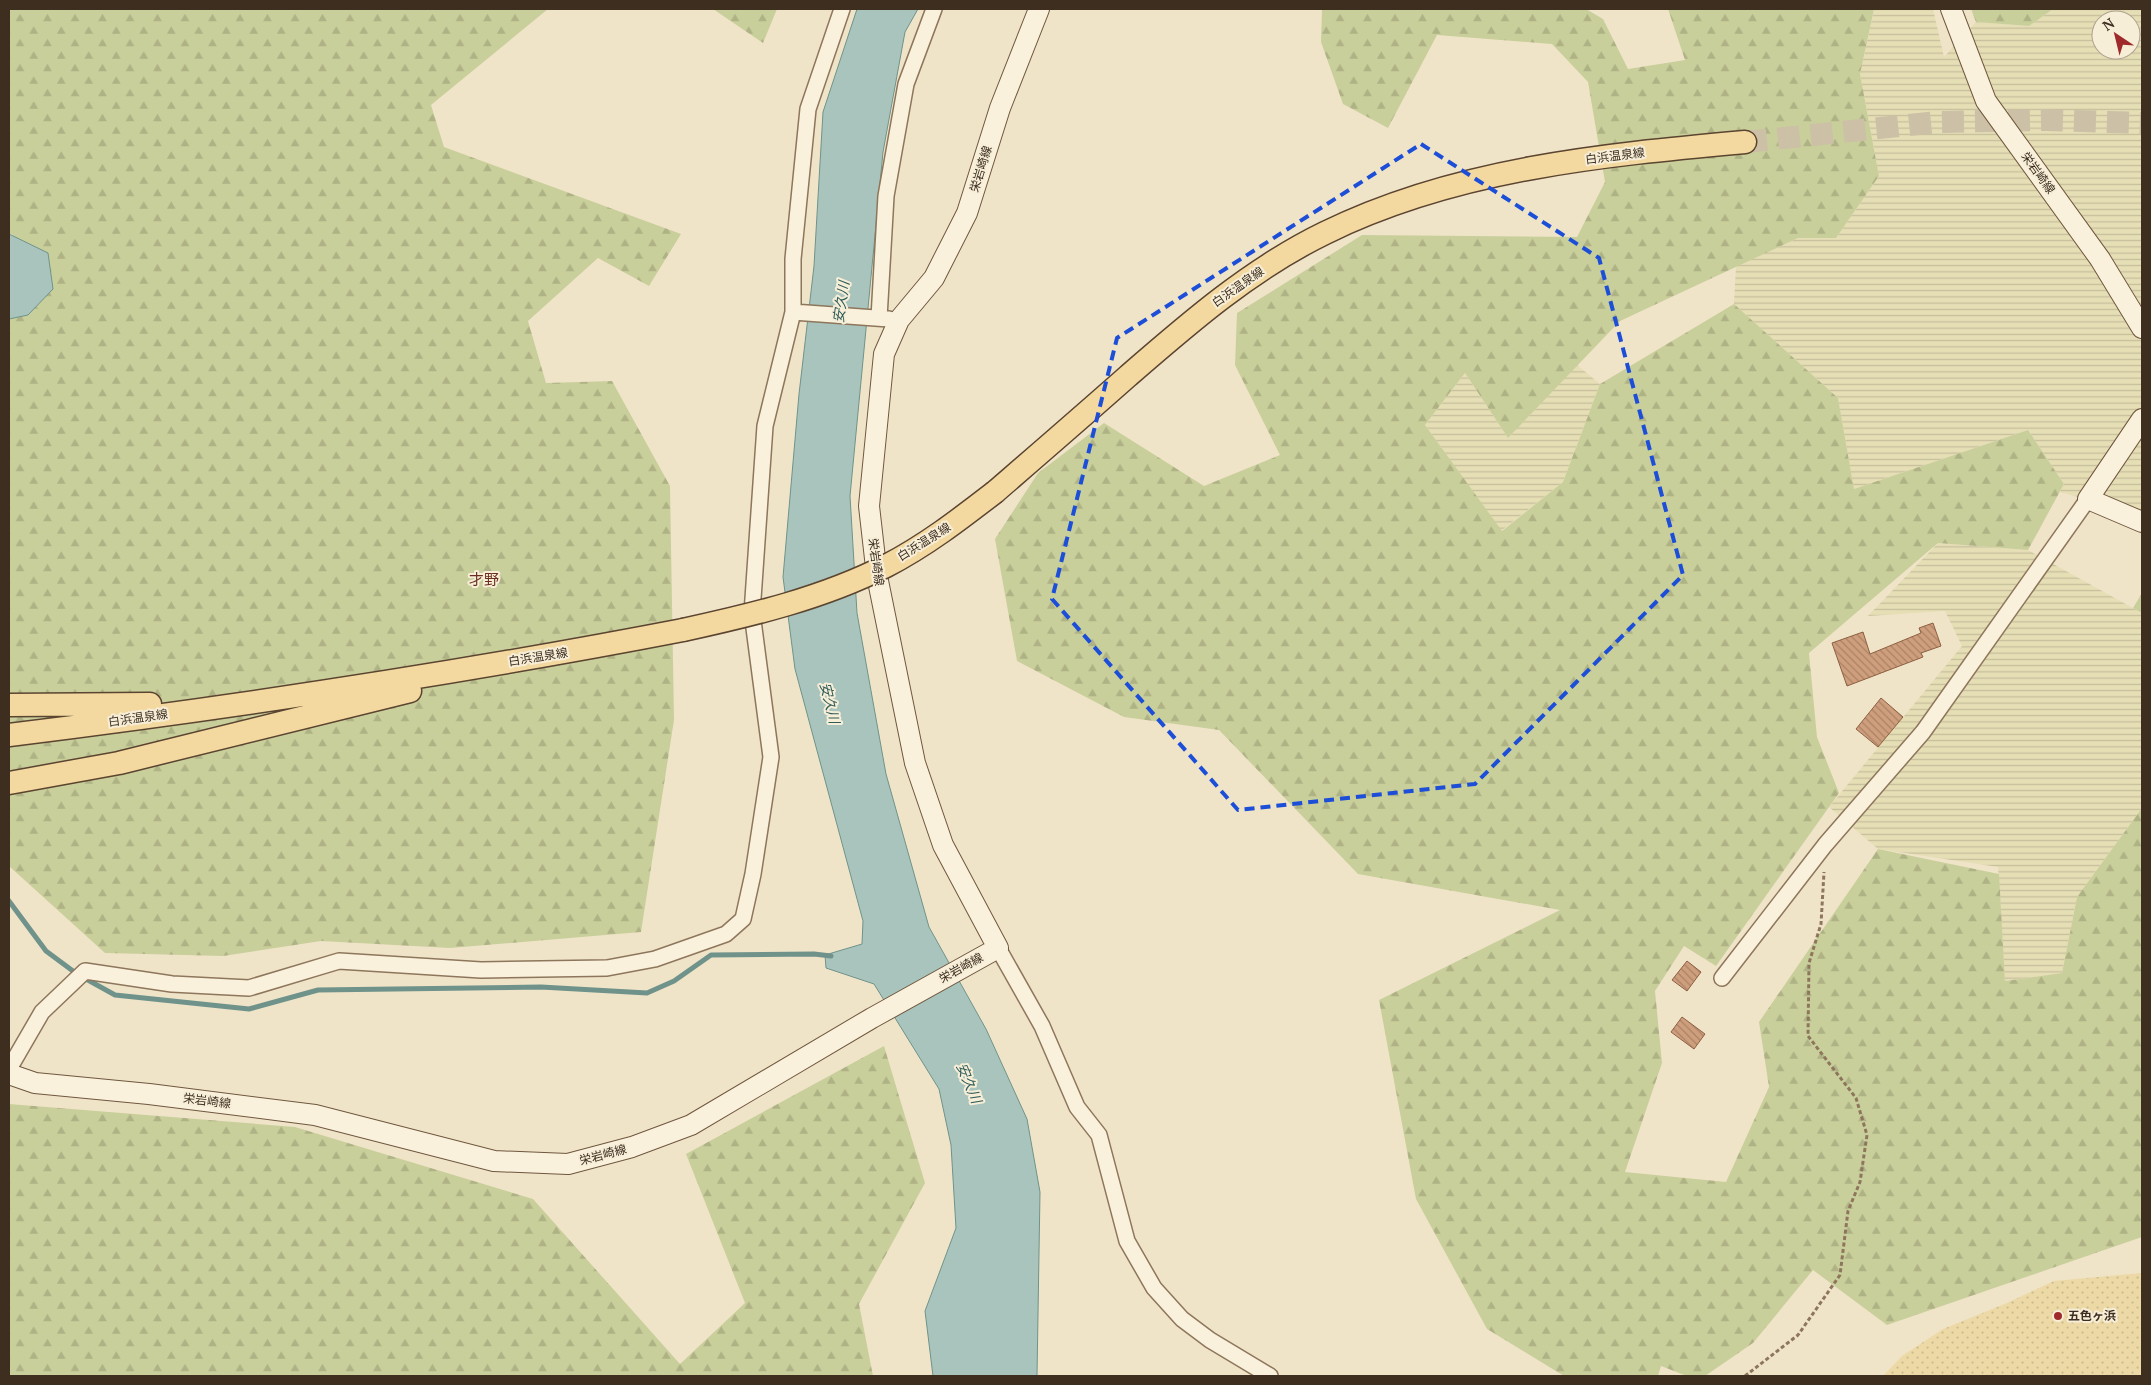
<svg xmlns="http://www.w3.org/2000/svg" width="2151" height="1385" viewBox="0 0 2151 1385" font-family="'PT Serif','Noto Sans JP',serif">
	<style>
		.farmland { fill: url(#farmland-rules); fill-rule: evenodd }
		.forest { fill: url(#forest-firs) }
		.sand { fill: url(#sand-dots) }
		.water { fill: #a9c4bc; stroke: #6f938a }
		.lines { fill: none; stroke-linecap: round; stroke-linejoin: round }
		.stream { stroke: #6f938a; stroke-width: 5 }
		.building { fill: url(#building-back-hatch); stroke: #8d5f41 }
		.primary-tunnel { stroke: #ccc0a6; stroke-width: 22; stroke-dasharray: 22 11; stroke-linecap: butt }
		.street-casing { stroke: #8d765c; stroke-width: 18 }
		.secondary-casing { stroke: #6f573f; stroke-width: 22 }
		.primary-casing { stroke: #5b4430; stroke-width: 25 }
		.path { stroke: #8d765c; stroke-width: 3; stroke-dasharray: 4 2.5; stroke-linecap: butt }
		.street { stroke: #faf1dc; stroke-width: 15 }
		.secondary { stroke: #faf1dc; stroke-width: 20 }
		.primary { stroke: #f3d9a0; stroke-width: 22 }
		.primary-bridge-casing { stroke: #5b4430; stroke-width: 25; stroke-linecap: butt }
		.primary-bridge { stroke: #f3d9a0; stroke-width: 22 }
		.marked { fill: none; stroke: #1d4ed8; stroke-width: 4; stroke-dasharray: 10 6; stroke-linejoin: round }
		.poi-dot { fill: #9e2a2b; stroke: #f7eed8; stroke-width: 2 }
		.labels { text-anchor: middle; stroke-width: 4; stroke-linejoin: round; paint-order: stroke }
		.street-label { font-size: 12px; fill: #3d2e20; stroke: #f7eed8 }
		.poi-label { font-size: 12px; font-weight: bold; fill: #3d2e20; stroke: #f7eed8; text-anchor: start }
		.water-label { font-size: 14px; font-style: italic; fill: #2f5d5a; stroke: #f7eed8 }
		.quarter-label { font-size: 15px; fill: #6b2e1e; stroke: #f7eed8 }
	</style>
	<defs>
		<pattern id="farmland-rules" width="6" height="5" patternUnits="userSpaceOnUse" patternTransform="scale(1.25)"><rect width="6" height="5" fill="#e6deb5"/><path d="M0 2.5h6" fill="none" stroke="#c6bf9b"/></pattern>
		<pattern id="forest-firs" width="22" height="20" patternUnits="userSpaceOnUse" patternTransform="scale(1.25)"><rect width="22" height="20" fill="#c9cf9b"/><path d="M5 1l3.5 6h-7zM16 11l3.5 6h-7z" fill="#aeb285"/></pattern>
		<pattern id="sand-dots" width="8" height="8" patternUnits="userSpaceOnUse" patternTransform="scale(1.25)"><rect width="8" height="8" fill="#ecd9a5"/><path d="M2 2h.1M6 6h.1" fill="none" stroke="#cbbb8e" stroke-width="1.8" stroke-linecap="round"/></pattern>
		<pattern id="building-back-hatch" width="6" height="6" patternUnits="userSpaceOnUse" patternTransform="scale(1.25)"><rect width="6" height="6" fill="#cf9f7d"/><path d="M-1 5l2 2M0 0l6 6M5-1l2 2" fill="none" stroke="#a98266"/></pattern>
	</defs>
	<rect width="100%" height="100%" fill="#f0e4c8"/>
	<path class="farmland" d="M1874 9H1933L1944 57 1976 22 2029 26 2053 9H2142V515L2060 492 2064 484 2028 430 1854 489 1838 398 1734 304 1736 266 1798 238H1836L1879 176 1860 74ZM2101 20H2131V50H2101Z
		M1577 365 1600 384 1563 482 1501 531 1425 425 1465 373 1508 438Z
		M1938 543 2028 550 2142 613V808L2077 897 2062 973 2005 981 1998 867 1878 849 1829 807 1962 646 1945 611 1868 616Z"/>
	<path class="forest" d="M9 9H548L431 105 444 147 681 234 649 286 598 258 528 321 546 383 612 381 670 486 674 720 641 932 450 948 321 941 223 956 105 953 9 866V319L28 315 13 235 9 233Z
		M713 9H777L763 43Z
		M1322 9H1586L1603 19 1628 69 1685 60 1668 9H1874L1860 74 1879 176 1836 238H1798L1620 321 1508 438 1465 373 1425 425 1502 531 1563 482 1600 384 1734 304 1838 398 1854 489 2028 430 2064 484 2028 550 1938 543 1809 653 1817 737 1839 793 1716 966 1684 946 1655 991 1662 1063 1625 1172 1726 1182 1769 1087 1759 1022 1878 849 1999 874 2005 981 2062 973 2077 897 2142 808V1237L1887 1325 1813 1270 1753 1343 1705 1376H1687L1661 1366 1658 1376H1564L1487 1329 1416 1199 1379 1000 1560 910 1358 874 1219 730 1124 717 1017 661 995 539 1038 473 1104 423 1204 486 1280 455 1235 365 1237 313 1362 235 1577 237 1605 182 1588 82 1552 44 1437 35 1388 128 1343 104 1321 42Z
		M1971 9H2053L2029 26 1976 22Z
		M2142 593V613L2133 608Z
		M884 1046 925 1183 859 1304 873 1376H9V1104L295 1127 533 1199 680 1364 745 1303 686 1154Z"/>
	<path class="sand" d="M2142 1273V1375L1883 1376 1902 1356 1943 1329 2007 1303 2054 1281Z"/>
	<path class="water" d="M857 9H918L905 32 883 152 850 496 857 613 886 774 929 927 986 1029 1027 1119 1040 1192 1037 1376H933L925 1311 956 1228 951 1145 939 1089 874 984 826 968 825 955 862 944 863 921 795 669 783 577 799 394 814 266 823 112Z
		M9 234 48 253 53 289 28 315 9 319Z"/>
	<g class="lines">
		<path class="stream" d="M9 901 46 951 77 974 115 995 249 1009 318 990 541 987 647 993 674 981 711 955 814 954 831 956"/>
	</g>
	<path class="building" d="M1933 623 1941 646 1921 653 1923 657 1847 686 1832 643 1863 632 1870 654 1921 633 1919 628Z
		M1881 698 1903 717 1878 747 1856 729Z
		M1687 961 1701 972 1687 991 1672 980Z
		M1682 1017 1705 1034 1694 1049 1671 1032Z"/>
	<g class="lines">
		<path class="primary-tunnel" d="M1745 142 1938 122 2046 120 2142 123"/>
		<g class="street-casing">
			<path id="street" d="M793 312 889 319
				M879 318 886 196 906 84 934 9
				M998 948 1042 1026 1077 1107 1099 1135 1127 1241 1154 1288 1182 1319 1210 1340 1270 1376
				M1722 978 1825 845 1923 732 2088 499
				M9 1069 42 1012 85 971 172 984 249 988 339 961 481 970 607 968 655 959 726 934 743 919 753 874 771 757 752 613 765 426 793 312V259L808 109 842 9"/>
		</g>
		<g class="secondary-casing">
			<path id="secondary" d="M1951 9 1986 101 2100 259 2142 328
				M2142 419 2088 499 2142 522
				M9 1074 35 1083 149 1094 315 1115 494 1161 568 1164 632 1147 691 1125 872 1018 998 948 943 845 915 763 877 576 869 506 884 354 899 320 934 278 967 213 1000 108 1039 9"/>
		</g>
		<g class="primary-casing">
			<path id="primary" d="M995 492C1040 453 1084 415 1128 376 1189 323 1251 269 1325 233 1455 169 1602 155 1745 142
				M9 705 150 704
				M9 735C235 707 460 673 683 630
				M9 783 119 763 410 691"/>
		</g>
		<path class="path" d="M1745 1376 1798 1335 1840 1275 1848 1211 1860 1182 1867 1135 1856 1098 1808 1036 1809 963 1821 924 1824 872"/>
		<use href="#street" class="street"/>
		<use href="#secondary" class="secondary"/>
		<use href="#primary" class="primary"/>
		<g class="primary-bridge-casing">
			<path id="primary-bridge" d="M683 630C752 615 823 598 886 566 925 546 960 519 995 492"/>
		</g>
		<use href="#primary-bridge" class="primary-bridge"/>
	</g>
	<path class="marked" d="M1421 144 1599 258 1683 575 1475 784 1238 810 1052 599 1117 338Z"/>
	<circle class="poi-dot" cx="2058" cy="1316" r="5"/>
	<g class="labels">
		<g class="street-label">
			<text transform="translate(1615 156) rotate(-7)" y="4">白浜温泉線</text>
			<text transform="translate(981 169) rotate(-73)" y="4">栄岩崎線</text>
			<text transform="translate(2038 173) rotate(54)" y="4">栄岩崎線</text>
			<text transform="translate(1238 287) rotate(-35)" y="4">白浜温泉線</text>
			<text transform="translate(924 542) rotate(-32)" y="4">白浜温泉線</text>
			<text transform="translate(876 562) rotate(82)" y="4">栄岩崎線</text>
			<text transform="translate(538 657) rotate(-9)" y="4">白浜温泉線</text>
			<text transform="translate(138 718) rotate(-8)" y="4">白浜温泉線</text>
			<text transform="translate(961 968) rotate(-29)" y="4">栄岩崎線</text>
			<text transform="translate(207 1101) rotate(7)" y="4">栄岩崎線</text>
			<text transform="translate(603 1155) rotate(-15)" y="4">栄岩崎線</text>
		</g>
		<g class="poi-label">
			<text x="2068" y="1320">五色ヶ浜</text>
		</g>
		<g class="water-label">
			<text transform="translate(841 302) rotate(-82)" y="5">安久川</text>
			<text transform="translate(830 703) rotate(76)" y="5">安久川</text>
			<text transform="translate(969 1083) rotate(67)" y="5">安久川</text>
		</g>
		<g class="quarter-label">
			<text x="484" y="585">才野</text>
		</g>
	</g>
	<rect width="2151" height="1385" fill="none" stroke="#3d2e20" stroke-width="20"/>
	<g transform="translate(2116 35) rotate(325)"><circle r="24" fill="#f7eed8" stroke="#ada18e"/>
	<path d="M0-4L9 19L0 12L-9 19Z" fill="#9e2a2b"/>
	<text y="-8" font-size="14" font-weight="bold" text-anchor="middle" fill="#3d2e20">N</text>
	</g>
</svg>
